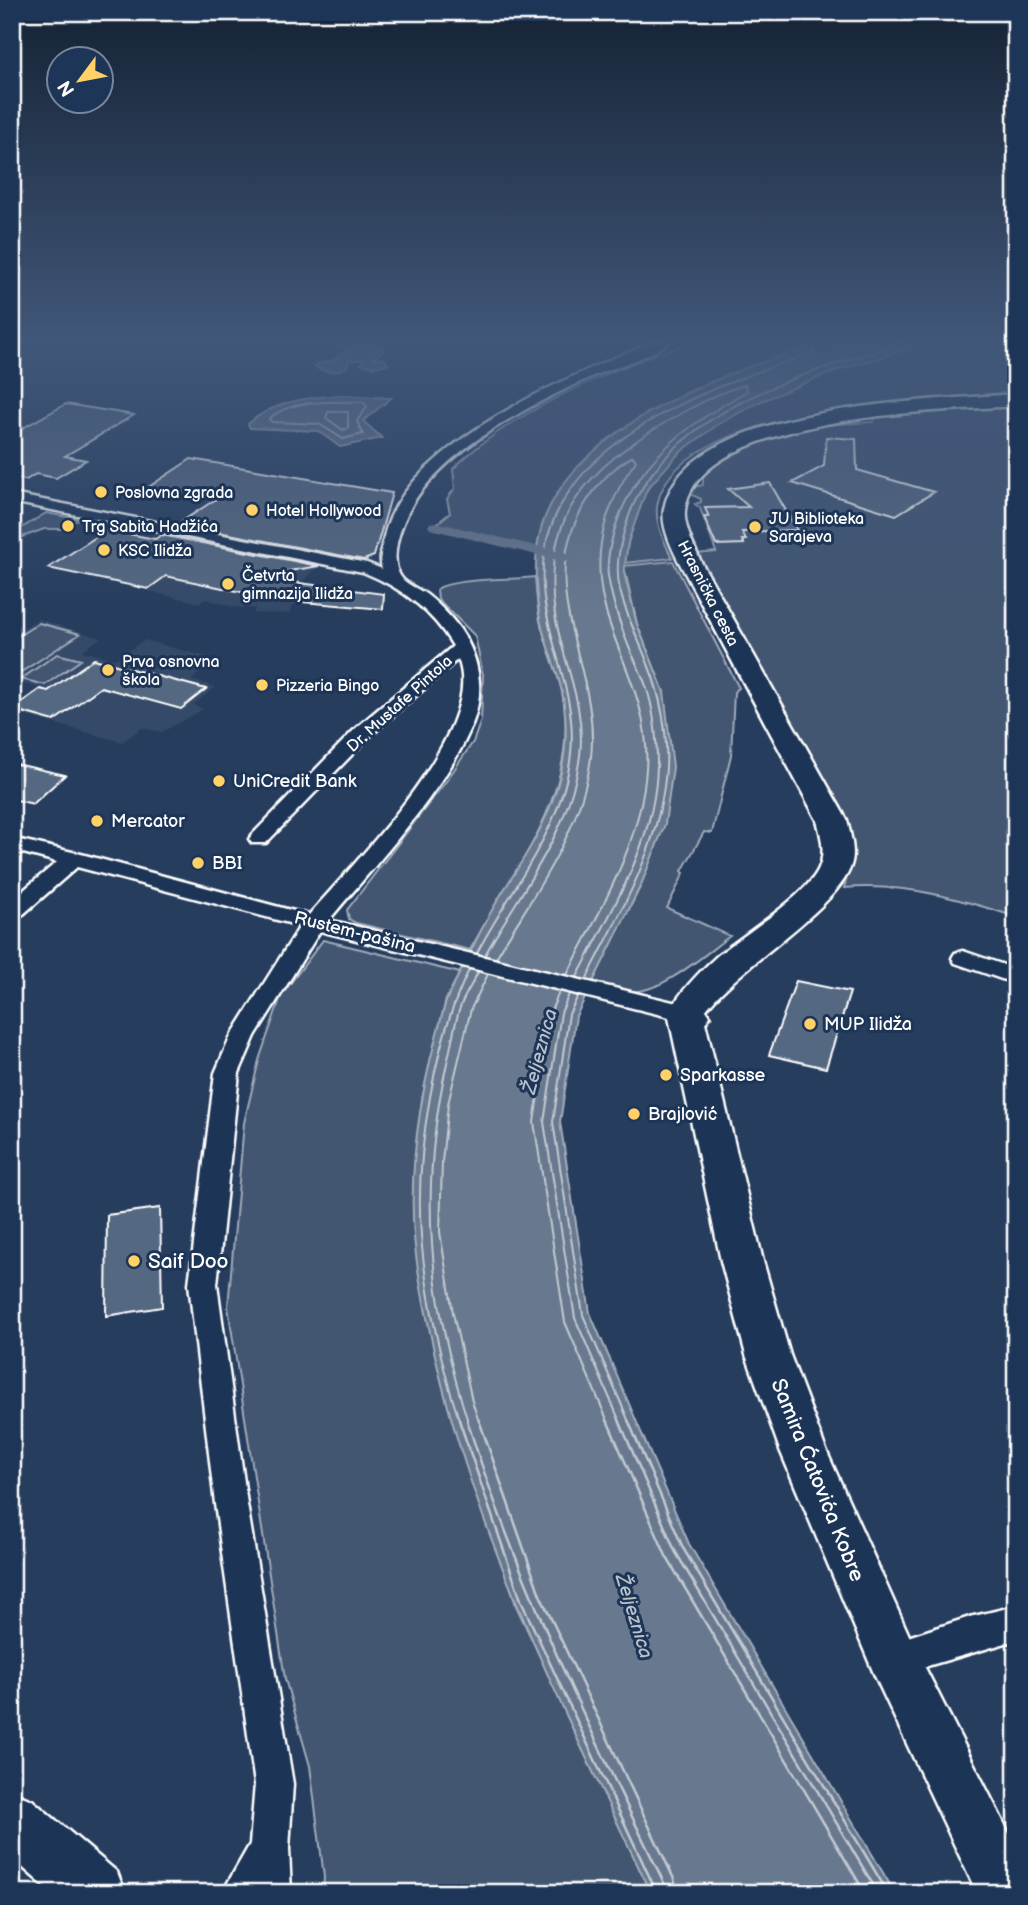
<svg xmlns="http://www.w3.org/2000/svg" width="1028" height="1905" viewBox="0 0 1028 1905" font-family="'Balsamiq Sans',sans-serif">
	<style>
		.built { fill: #344a68 }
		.green { fill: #425672; stroke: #a0aab8; stroke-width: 2 }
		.water { fill: #67788e; stroke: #a4aebb; stroke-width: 2 }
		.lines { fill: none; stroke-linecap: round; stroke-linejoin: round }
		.shore-far1 { stroke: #c2c9d2; stroke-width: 2 }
		.shore { stroke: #c2c9d2; stroke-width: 2.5 }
		.canal { fill: #67788e; fill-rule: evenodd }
		.building { fill: #556781; stroke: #fff; stroke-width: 2 }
		.street-casing { stroke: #fff; stroke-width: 5 }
		.secondary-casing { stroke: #fff; stroke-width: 5 }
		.street { fill: #1d3557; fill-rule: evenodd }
		.secondary { fill: #1d3557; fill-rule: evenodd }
		.poi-dot { fill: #ffd166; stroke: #1d3557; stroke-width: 2.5 }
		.labels { text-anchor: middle; stroke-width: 6; stroke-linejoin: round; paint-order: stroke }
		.far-poi-label { font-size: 16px; fill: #fff; stroke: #1d3557; text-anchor: start }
		.far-street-label { font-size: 16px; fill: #fff; stroke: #1d3557 }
		.poi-label { font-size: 18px; fill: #fff; stroke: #1d3557; text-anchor: start }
		.street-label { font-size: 18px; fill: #fff; stroke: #1d3557 }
		.water-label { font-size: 19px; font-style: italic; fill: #bbc2cc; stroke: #1d3557 }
		.near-poi-label { font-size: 21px; fill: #fff; stroke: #1d3557; text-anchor: start }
		.near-street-label { font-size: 21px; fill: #fff; stroke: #1d3557 }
	</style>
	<rect width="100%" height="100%" fill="#263d5e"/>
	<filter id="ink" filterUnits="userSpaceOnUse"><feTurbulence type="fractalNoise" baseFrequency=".0143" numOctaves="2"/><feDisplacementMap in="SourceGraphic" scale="14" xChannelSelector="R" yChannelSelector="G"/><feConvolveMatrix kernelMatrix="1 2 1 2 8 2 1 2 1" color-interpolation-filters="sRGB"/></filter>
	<g filter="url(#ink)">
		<path class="built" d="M241 544 326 561 280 600 295 603 289 614 252 613 256 609 233 607 206 599 200 603 148 591 171 574 195 578Z
			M38 619 101 638 82 651 115 659 145 640 215 659 192 680 216 687 193 705 204 709 162 732 142 728 122 742 12 712V707L38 688 12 681V635Z"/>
		<path class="green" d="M689 343H819C715 377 561 426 537 549L435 525 450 513 447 499 455 488 453 469C509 412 614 368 689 343Z
			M929 343H1016V395C936 402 671 403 657 507 655 526 665 542 672 558L624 563C629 538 634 508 649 487 707 404 837 370 929 343Z
			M1016 402V917C958 898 905 883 844 888 854 856 852 840 842 808L694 554 716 552 700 508 695 504 701 502V499L690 494 694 487 703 485V478L698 477 743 444 820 425 873 422 876 416 884 414Z
			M46 513 79 519 61 529H44L20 538 12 537V534Z
			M673 561 739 688 734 692 731 755 712 833 704 832 682 871 684 873 667 908 730 936C706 953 661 994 631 991 618 990 605 984 593 981L641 885 664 692 637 624 624 566Z
			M535 577C536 591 537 606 540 620 545 644 557 667 562 691 582 790 515 869 470 950L356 923 349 919 347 910 447 780 473 742 481 720 483 675 475 636 438 599 437 589C453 578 512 580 535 577Z
			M39 623 80 634 12 678V640Z
			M57 654 81 660 45 685 21 679Z
			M323 940 460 973 446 999 422 1099 416 1160 414 1234 516 1606 651 1893H323L324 1877 310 1766 285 1679 228 1307 244 1123 259 1060 281 996Z"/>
		<path class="water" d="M343 343 358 346 377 343 384 351 374 358 385 359 388 364 374 367 361 364 365 359 349 361 347 367C338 373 324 373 315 367L317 364 335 360 341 353 353 350 335 347Z
			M819 343H929L837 370 759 402 720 423 679 453 647 489 628 542 624 573 637 624 664 692 673 767 665 824 641 885 576 1016 560 1122 590 1313 689 1544 895 1893H651C567 1717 477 1542 434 1351 426 1313 417 1274 414 1236 408 1159 423 1078 445 1005 448 993 455 983 460 972 475 943 489 912 507 885 530 849 551 815 561 772 567 746 567 718 562 692 556 665 543 640 539 614 535 585 533 553 542 525 576 423 728 373 819 343Z
			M345 395 391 398 363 421 382 438 340 447 318 431 250 428 248 424C274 400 311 397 345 395Z"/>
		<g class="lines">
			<path class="shore-far1" d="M363 402 367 407 357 421 363 434 343 439 319 424 272 422 269 419C291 398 334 402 363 402Z
				M328 412H348V428L343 430 326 418Z
				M477 953C510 889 564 827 571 753 577 699 551 651 544 598 525 449 701 391 812 353L816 343
				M485 955C520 891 571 831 580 755 586 705 563 663 555 615 540 517 589 467 668 421 693 407 718 392 745 385L747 391C691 423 642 456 618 519 612 536 606 557 608 576 611 596 618 618 625 637 631 654 640 669 646 686 654 710 657 739 657 765 656 841 611 911 577 977
				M496 958C532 896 582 831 591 757 601 670 534 593 582 509 595 487 611 468 633 456L636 461C623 478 614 497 607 517 575 618 653 672 646 769 641 843 600 910 567 975
				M586 980C620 913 661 845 666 768 668 734 661 696 648 664 639 640 626 616 620 590 615 568 619 549 625 528 657 413 803 373 904 343
				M559 992 551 1011 534 1122 565 1322 608 1422
				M569 994 561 1013 544 1122 575 1318 620 1422
				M578 996 569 1014 553 1122 583 1315 629 1422
				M460 1422C442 1371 425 1289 421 1235 415 1156 434 1040 469 970
				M468 1422C429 1299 418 1190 447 1063 452 1044 454 1023 461 1005 465 994 473 983 478 972
				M479 1422 472 1401 453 1313 440 1232 442 1162 448 1104 471 1009 488 974"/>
			<path class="shore" d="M459 1420 522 1603 657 1893
				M467 1420C517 1581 591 1732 664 1883L666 1893
				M479 1420 540 1595 674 1879 677 1893
				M607 1420 666 1556 865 1893
				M619 1420 675 1551 878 1893
				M628 1420 683 1548 888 1893"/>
			<path class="canal" d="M435 522 570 554 573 557 565 562 430 529 428 526 430 523Z"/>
		</g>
		<path class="building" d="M66 404 134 415 65 456 86 460 56 478 36 474 26 480 12 478V434Z
			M826 437 856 439 857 470 934 492 896 515 792 483 824 466Z
			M191 459 392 493 374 556 364 560 178 524 216 499 170 489 172 488 141 492Z
			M770 483 797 530 742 532 746 540H742L744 544 716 545 704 517H709L705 508 749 507 728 489Z
			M107 530 155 539 162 535 319 566 254 577 384 594 383 609 279 600 166 576 148 589 48 568Z
			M94 659 206 689 181 709 101 687 54 721 12 709 40 689 48 691Z
			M12 763 47 771 65 775 33 804 12 799Z
			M796 981 850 992 826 1068 769 1055Z
			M160 1208 162 1307 106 1316 107 1215Z"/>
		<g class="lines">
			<g class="street-casing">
				<path id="street" d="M651 343H667C652 356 615 367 595 375 538 401 463 439 423 489 408 506 385 554 401 577 405 584 419 589 427 595 461 622 485 658 478 703 468 767 371 869 329 920L698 1008 706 1010 710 1016 706 1022 698 1024 320 931 255 1036 239 1073 217 1284 247 1504 293 1784 289 1849 291 1893H222L250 1844 255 1784 215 1504 189 1284 215 1073 231 1036 300 926 77 867 20 917 12 919V900L57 862 12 850V838L81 854 309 915C353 864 488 729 458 659L370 736 266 843H252L249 839 252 835 356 728 453 646C432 610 400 587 363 572L12 502V494L367 563 382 569C379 557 382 548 384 537 403 445 571 375 651 343Z
					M963 951 1016 969V984L955 963 952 958 955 953Z
					M1016 1606V1640L893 1676 880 1670 875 1658 880 1646 970 1617Z"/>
			</g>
			<g class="secondary-casing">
				<path id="secondary" d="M1016 394V406C942 411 697 414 685 510 683 526 694 546 700 560L847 820C850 834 855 848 852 862 842 907 734 968 703 1014L763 1261 790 1355 826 1450 911 1640 1016 1847V1893H977L875 1676 780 1450 746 1355 721 1261 668 1013C681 991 698 973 717 956 742 936 808 895 819 868 826 853 821 835 817 820L678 560C671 546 661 525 664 509 684 403 930 401 1016 394Z
					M12 1792 32 1800 117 1872 125 1893H52L12 1858Z"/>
			</g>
			<use href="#street" class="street"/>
			<use href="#secondary" class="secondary"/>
		</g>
	</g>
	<linearGradient id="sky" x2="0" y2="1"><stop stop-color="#152234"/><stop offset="0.56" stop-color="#415779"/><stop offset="1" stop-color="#415779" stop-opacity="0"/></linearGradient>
	<rect width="1028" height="610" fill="url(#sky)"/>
	<g class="poi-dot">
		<circle cx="101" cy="492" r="7"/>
		<circle cx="252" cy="510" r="7"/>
		<circle cx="68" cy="526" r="7"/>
		<circle cx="755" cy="527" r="7"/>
		<circle cx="104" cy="550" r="7"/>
		<circle cx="228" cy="584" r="7"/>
		<circle cx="108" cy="670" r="7"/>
		<circle cx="262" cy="685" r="7"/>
		<circle cx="219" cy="781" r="7"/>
		<circle cx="97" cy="821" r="7"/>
		<circle cx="198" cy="863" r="7"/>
		<circle cx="810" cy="1024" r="7"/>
		<circle cx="666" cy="1075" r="7"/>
		<circle cx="634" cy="1114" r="7"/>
		<circle cx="134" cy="1261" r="7"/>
	</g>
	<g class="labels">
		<g class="far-poi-label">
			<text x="115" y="498">Poslovna zgrada</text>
			<text x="266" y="516">Hotel Hollywood</text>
			<text x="769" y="524">JU Biblioteka<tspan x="769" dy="18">Sarajeva</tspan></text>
			<text x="82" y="532">Trg Sabita Hadžića</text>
			<text x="118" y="556">KSC Ilidža</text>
			<text x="242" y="581">Četvrta<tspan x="242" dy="18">gimnazija Ilidža</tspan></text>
			<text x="122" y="667">Prva osnovna<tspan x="122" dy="18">škola</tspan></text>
			<text x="276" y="691">Pizzeria Bingo</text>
		</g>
		<g class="far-street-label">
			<text transform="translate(709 593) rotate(63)" y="6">Hrasnička cesta</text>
			<text transform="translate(399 703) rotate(-42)" y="6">Dr. Mustafe Pintola</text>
		</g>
		<g class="poi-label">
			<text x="233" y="787">UniCredit Bank</text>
			<text x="111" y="827">Mercator</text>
			<text x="212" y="869">BBI</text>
			<text x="824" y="1030">MUP Ilidža</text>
			<text x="680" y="1081">Sparkasse</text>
			<text x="648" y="1120">Brajlović</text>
		</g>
		<g class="street-label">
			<text transform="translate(355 932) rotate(14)" y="6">Rustem-pašina</text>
		</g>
		<g class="water-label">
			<text transform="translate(539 1051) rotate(-75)" y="7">Željeznica</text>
			<text transform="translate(635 1616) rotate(73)" y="7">Željeznica</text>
		</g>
		<g class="near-poi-label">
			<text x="148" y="1268">Saif Doo</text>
		</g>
		<g class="near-street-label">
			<text transform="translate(818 1480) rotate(68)" y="7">Samira Ćatovića Kobre</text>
		</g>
	</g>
	<rect width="1028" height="1905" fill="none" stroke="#1d3557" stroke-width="42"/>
	<rect x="21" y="21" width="986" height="1863" fill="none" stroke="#fff" stroke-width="2.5" filter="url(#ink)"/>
	<g transform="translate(80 80) rotate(238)"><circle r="33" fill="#1d3557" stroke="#77869a" stroke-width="2"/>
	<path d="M0-5L12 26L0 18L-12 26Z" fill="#ffd166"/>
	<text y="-10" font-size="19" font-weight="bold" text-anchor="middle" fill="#ffffff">N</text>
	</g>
</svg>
